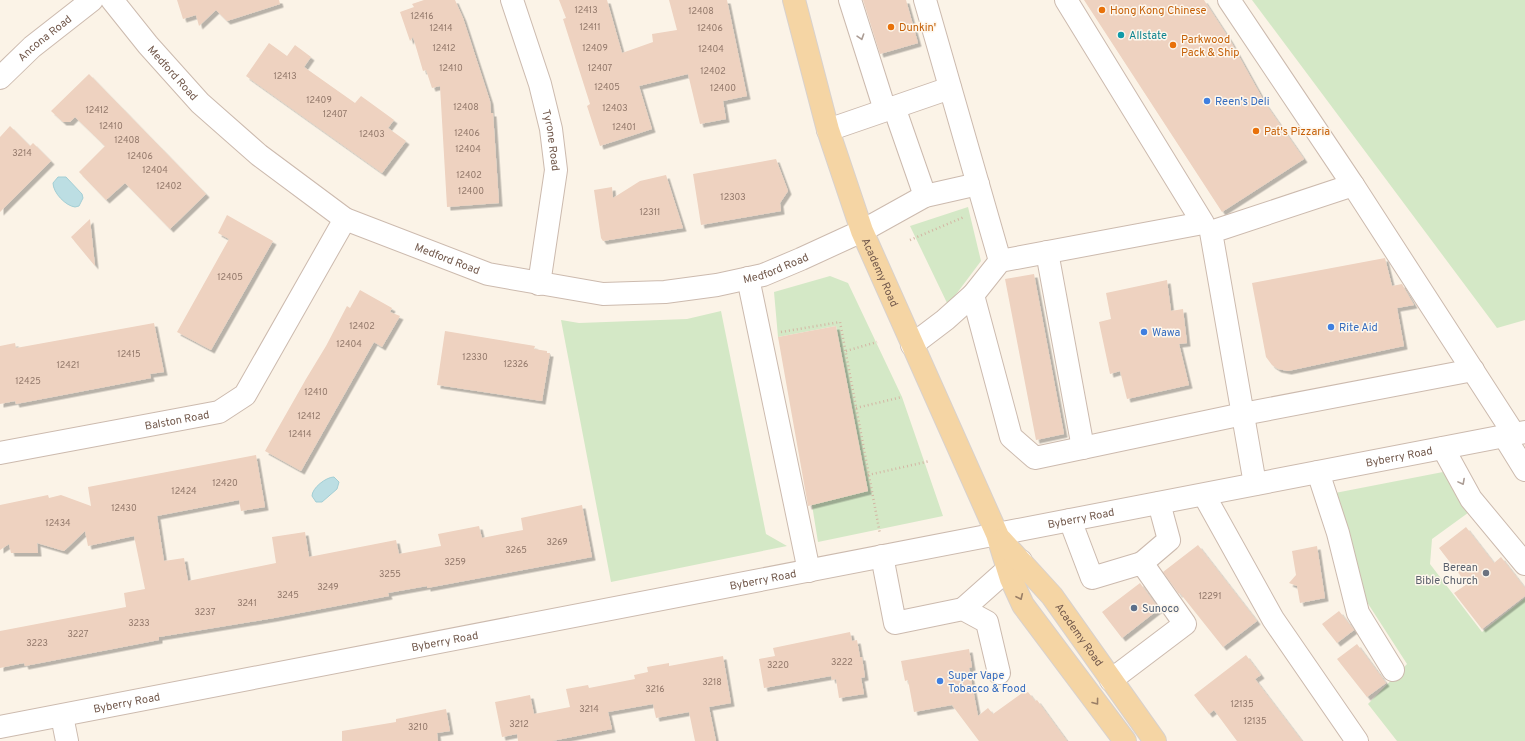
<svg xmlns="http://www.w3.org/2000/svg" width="1525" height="741" viewBox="0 0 1525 741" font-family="Overpass,sans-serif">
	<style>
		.green { fill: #d4e8c6 }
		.water { fill: #bcdee3; stroke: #a3ced4 }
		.building { fill: #eed2c0; filter: url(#shadow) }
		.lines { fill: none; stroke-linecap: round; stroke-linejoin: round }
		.minor-casing { stroke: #ccbaae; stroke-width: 24 }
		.major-casing { stroke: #d8d1cd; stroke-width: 24 }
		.path { stroke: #d3b5a3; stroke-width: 2.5; stroke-dasharray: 1 3; stroke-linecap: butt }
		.minor { stroke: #fff; stroke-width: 22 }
		.major { stroke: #f5d5a4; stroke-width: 22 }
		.oneway { stroke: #ab9c94 }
		.oneway2 { stroke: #9a7f67 }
		.food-dot { fill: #e8710a; stroke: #fef7ed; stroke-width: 1.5 }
		.culture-dot { fill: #0f9aa8; stroke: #fef7ed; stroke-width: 1.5 }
		.shop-dot { fill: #3f7fe0; stroke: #fef7ed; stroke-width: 1.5 }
		.worship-dot { fill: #6b7280; stroke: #fef7ed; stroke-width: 1.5 }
		.service-dot { fill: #5c6f8a; stroke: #fef7ed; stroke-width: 1.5 }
		.labels { text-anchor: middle; stroke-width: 3; stroke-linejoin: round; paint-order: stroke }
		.number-label { font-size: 9px; fill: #92786a }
		.food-label { font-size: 11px; fill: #c56008; stroke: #fef7ed; text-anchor: start }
		.culture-label { font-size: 11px; fill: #0d838f; stroke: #fef7ed; text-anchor: start }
		.street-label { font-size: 11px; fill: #735a4d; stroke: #fef7ed }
		.shop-label { font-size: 11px; fill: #366cbe; stroke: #fef7ed; text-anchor: start }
		.worship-label { font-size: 11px; fill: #5b616d; stroke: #fef7ed; text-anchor: end }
		.service-label { font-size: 11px; fill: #4e5e75; stroke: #fef7ed; text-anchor: start }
	</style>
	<defs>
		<filter id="shadow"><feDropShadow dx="3.5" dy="3.5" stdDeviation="0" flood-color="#0004"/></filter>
	</defs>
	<rect width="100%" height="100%" fill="#fbf3e7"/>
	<path class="green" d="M1252 0H1525V320L1497 328Z
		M968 207 981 261 948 305 910 226Z
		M830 276 848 283 902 397 943 516 818 542 812 505 868 491 836 326 778 337 774 292Z
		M721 311 766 534 787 546 611 582 561 320 579 323 687 319Z
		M1443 472 1472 510 1432 539 1430 564 1482 632 1525 598V741H1397L1368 704 1407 664 1365 599 1335 493Z"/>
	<path class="water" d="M58 177H66L82 194 83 198 79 206 75 207C66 206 53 193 53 183Z
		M334 477 339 482 337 489 322 502H316L312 496C312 488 326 477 334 477Z"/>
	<path class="building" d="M177 0H279L280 4 227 21 216 10 199 26 196 15 183 19Z
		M424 0H455L463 18 490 101 491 113H493L499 203 447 207 440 86 432 88 426 70 423 71 413 37 410 41 400 12 414 7 412 4Z
		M559 0H607L622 53 653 42 652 34 677 30 669 0H727L747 96 723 101 726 119 700 124 688 74 639 86 652 129 600 146 587 106 590 104 563 19 566 18Z
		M863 0H906L918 43 880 54Z
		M1084 0H1204L1230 40 1265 103 1304 159 1222 212Z
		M269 43 287 56 295 45 311 57 304 67 355 103 361 96 394 120 388 128 406 141 382 173 246 76Z
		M89 74 206 194 170 229 125 183 106 200 79 172 105 146 75 117 70 122H63L51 111Z
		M10 126 30 146 33 143 51 161 0 212V137Z
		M776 159 788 191 780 203 781 211 701 225 693 174Z
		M666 175 683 228 603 241 601 238 594 190 612 187 613 198 640 181Z
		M227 215 273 241 211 350 177 332 229 239 218 233Z
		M90 219 95 266 71 237Z
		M1385 258 1392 286 1402 284 1414 305 1397 308 1404 346 1288 371 1278 369 1272 365 1266 357 1252 283Z
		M1034 274 1064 434 1036 440 1005 279Z
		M1167 280 1171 311 1183 309 1187 343 1179 344 1189 385 1127 399 1120 371 1110 374 1099 322 1111 319 1106 293Z
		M360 290 392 308 390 312 400 316 382 347 374 342 301 471 265 451 306 379 326 346 347 306 350 308Z
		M154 323 164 372 150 374 151 378 110 386 16 404 15 401 0 404V346L15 343 16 348Z
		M836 326 868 491 808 506 778 337Z
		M445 331 535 346 534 349 547 351V353H550L542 401 437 385Z
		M256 455 265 507 241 511 239 500 157 516 164 561 184 558 188 581 276 563 272 537 305 532 309 557 396 540 399 554 441 546 438 534 479 526 482 538 502 534 523 530 521 518 582 505 592 557 427 588V586L388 593 389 596 274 618 159 637V640L25 666 24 663 0 668V631L126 607 124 593 145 589 134 536 88 546 85 531 64 551 37 543 38 553H11L9 544 0 550V505L48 495 49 498 61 495 91 506 88 487Z
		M1466 527 1494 563 1501 557 1525 588V596L1482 629 1454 593 1467 584 1439 548Z
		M1198 545 1257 621 1223 647 1180 593 1179 594 1163 572Z
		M1317 546 1325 598 1300 603 1297 586 1289 583 1296 575 1292 551Z
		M1140 583 1159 609 1122 638 1102 612Z
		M1339 611 1354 630 1337 643 1322 624Z
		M850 632 852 641 857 640 860 657H862L865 677 861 678 864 694 839 698 836 679 832 680 831 676 764 688 759 659 775 656 773 648Z
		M1357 644 1386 683 1367 697 1337 659Z
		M969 649 972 667 969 668 978 716 988 708 993 714 1025 691 1026 693 1028 692 1035 701 1037 700 1067 741H979L952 705 914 712 908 680 905 681 901 661Z
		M1246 655 1261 675 1255 679 1302 741H1237L1214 710 1209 714 1194 695Z
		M723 656 731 703 709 707 716 741H695L689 712 656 718 653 704 608 712 612 729 552 741H518L517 734 502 737 495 702 530 695 534 714 570 707 566 689 588 685 589 688 635 679 634 675 648 672 647 667 669 663V666Z
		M446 709 450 731 437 733 438 741H342V731L396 722V719Z"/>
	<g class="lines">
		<g class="minor-casing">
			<g id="minor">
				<path id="s1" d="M112 0 148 45 200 103 259 155 345 219 488 274 603 294 665 292 717 285 763 275 801 259 862 231 925 196 978 184"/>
				<path id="s2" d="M512 0 540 84 551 129 556 170 539 284"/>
				<path d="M850 0 885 110"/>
				<path d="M925 0 1000 261"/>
				<path d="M1066 0 1203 223 1000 261 973 295 1011 437 1035 458 1243 414 1473 370"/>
				<path d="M1229 0 1353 185"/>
				<path id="s3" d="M0 78 32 47 92 0"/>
				<path d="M894 107 925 196"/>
				<path d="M828 130 950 88"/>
				<path d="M1047 252 1083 448"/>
				<path d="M748 278 809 571"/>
				<path d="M912 345 945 320 973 295"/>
				<path d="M1504 436 1525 470"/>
				<path d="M1443 448 1471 499 1525 564"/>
				<path id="s4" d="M0 453 219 412 245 395 345 219"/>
				<path d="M1318 472 1338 533 1358 613 1393 670"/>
				<path d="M1255 484 1211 232 1353 185 1514 434"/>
				<path d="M1204 495 1273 619 1357 741"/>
				<path d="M1070 520 1092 578 1142 563 1185 624 1111 680"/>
				<path d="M882 556 895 623 963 609 987 622 999 673"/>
				<path d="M1142 563 1169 540 1159 503"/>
				<path d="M963 609 1008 569 1021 561"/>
				<path d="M62 716 67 741"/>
				<path id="s5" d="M0 727 1525 432"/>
			</g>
		</g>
		<g class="major-casing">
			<g id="major">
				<path id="s6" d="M794 0 828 130 862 231 997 534 1011 579 1023 605 1125 741"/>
				<path id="s7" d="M1001 540 1052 596 1155 741"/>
			</g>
		</g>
		<path class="path" d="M910 240 964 217
			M781 332 840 322 880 534
			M846 351 877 342
			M856 408 902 397
			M868 475 930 461"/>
		<use href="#minor" class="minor"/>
		<use href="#major" class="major"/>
	</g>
	<defs><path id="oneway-chevron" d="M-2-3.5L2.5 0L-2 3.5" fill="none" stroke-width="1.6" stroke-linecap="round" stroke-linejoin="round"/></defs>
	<g class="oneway">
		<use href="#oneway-chevron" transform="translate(861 37) rotate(72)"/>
		<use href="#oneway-chevron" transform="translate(1462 482) rotate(62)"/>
	</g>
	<g class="oneway2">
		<use href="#oneway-chevron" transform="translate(1020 597) rotate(65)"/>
		<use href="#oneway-chevron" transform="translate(1096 702) rotate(53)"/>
	</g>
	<g class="food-dot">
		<circle cx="1102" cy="10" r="4"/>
		<circle cx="891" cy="27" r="4"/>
		<circle cx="1173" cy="45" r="4"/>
		<circle cx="1256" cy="131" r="4"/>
	</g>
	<circle class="culture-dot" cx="1121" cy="35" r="4"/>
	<g class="shop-dot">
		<circle cx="1207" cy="101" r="4"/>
		<circle cx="1331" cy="327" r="4"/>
		<circle cx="1144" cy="332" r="4"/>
		<circle cx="940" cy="681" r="4"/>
	</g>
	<circle class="worship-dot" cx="1486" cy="573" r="4"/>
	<circle class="service-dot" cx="1134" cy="608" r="4"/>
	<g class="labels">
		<g class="number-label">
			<text x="586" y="13">12413</text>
			<text x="701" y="14">12408</text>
			<text x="422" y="19">12416</text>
			<text x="590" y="30">12411</text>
			<text x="441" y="31">12414</text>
			<text x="710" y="31">12406</text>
			<text x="444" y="51">12412</text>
			<text x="595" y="51">12409</text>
			<text x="711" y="52">12404</text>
			<text x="451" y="71">12410</text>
			<text x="600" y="71">12407</text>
			<text x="713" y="74">12402</text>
			<text x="285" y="79">12413</text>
			<text x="607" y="90">12405</text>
			<text x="723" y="91">12400</text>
			<text x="319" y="103">12409</text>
			<text x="466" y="110">12408</text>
			<text x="615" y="111">12403</text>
			<text x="97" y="113">12412</text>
			<text x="335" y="117">12407</text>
			<text x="111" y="129">12410</text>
			<text x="624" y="130">12401</text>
			<text x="467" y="136">12406</text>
			<text x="372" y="137">12403</text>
			<text x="127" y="143">12408</text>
			<text x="468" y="152">12404</text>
			<text x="22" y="156">3214</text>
			<text x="140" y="159">12406</text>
			<text x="155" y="173">12404</text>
			<text x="469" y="178">12402</text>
			<text x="169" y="189">12402</text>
			<text x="471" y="194">12400</text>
			<text x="733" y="200">12303</text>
			<text x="650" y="215">12311</text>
			<text x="230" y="280">12405</text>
			<text x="362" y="329">12402</text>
			<text x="349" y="347">12404</text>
			<text x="129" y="357">12415</text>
			<text x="475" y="360">12330</text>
			<text x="516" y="367">12326</text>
			<text x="68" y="368">12421</text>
			<text x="28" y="384">12425</text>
			<text x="316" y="395">12410</text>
			<text x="309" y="419">12412</text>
			<text x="300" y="437">12414</text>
			<text x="225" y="486">12420</text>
			<text x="184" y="494">12424</text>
			<text x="124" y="511">12430</text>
			<text x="58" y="526">12434</text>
			<text x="557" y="545">3269</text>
			<text x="516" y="553">3265</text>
			<text x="455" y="565">3259</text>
			<text x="390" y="577">3255</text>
			<text x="328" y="590">3249</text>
			<text x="288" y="598">3245</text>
			<text x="1210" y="599">12291</text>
			<text x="247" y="606">3241</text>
			<text x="205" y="615">3237</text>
			<text x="139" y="626">3233</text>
			<text x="78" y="637">3227</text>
			<text x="37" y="646">3223</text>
			<text x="842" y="665">3222</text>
			<text x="778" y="668">3220</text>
			<text x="712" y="685">3218</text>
			<text x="655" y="692">3216</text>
			<text x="1242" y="707">12135</text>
			<text x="589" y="712">3214</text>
			<text x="1255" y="724">12135</text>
			<text x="519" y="727">3212</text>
			<text x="418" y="730">3210</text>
		</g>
		<g class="food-label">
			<text x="1110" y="14">Hong Kong Chinese</text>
			<text x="899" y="31">Dunkin'</text>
			<text x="1181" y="43">Parkwood<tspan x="1181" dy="13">Pack &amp; Ship</tspan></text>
			<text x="1264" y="135">Pat's Pizzaria</text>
		</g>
		<g class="culture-label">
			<text x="1129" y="39">Allstate</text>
		</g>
		<g class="street-label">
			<text dy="4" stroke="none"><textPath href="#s3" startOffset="60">Ancona Road</textPath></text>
			<text dy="4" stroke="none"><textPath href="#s1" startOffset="95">Medford Road</textPath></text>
			<text dy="4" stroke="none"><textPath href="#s2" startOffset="146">Tyrone Road</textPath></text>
			<text dy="4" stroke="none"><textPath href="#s1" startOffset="431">Medford Road</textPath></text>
			<text dy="4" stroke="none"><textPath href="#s1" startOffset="767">Medford Road</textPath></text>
			<text dy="4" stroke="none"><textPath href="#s6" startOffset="286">Academy Road</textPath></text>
			<text dy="4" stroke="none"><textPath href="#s4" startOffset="180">Balston Road</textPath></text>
			<text dy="4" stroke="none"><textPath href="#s5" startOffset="1425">Byberry Road</textPath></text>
			<text dy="4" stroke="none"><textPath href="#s5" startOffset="1101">Byberry Road</textPath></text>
			<text dy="4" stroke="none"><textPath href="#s5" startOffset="777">Byberry Road</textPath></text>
			<text dy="4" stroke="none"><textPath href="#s7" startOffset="123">Academy Road</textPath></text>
			<text dy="4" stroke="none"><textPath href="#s5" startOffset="453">Byberry Road</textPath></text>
			<text dy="4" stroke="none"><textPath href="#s5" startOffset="129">Byberry Road</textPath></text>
		</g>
		<g class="shop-label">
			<text x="1215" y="105">Reen's Deli</text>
			<text x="1339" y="331">Rite Aid</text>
			<text x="1152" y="336">Wawa</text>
			<text x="948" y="679">Super Vape<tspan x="948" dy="13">Tobacco &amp; Food</tspan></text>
		</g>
		<g class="worship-label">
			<text x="1478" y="571">Berean<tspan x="1478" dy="13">Bible Church</tspan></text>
		</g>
		<g class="service-label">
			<text x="1142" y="612">Sunoco</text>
		</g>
	</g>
</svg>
